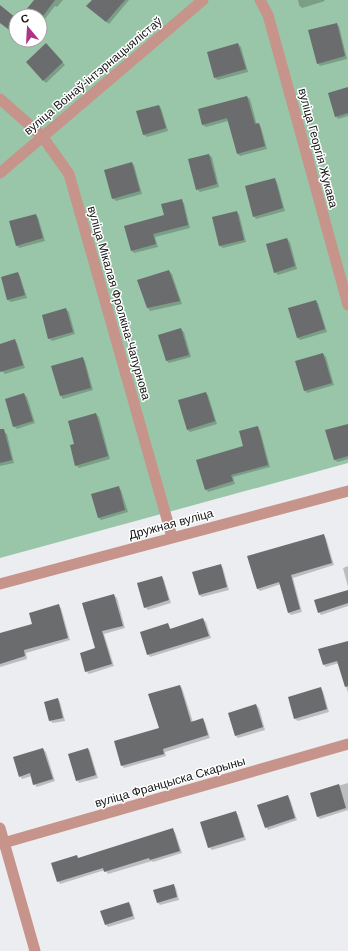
<svg xmlns="http://www.w3.org/2000/svg" width="348" height="951" viewBox="0 0 348 951" font-family="Arial,sans-serif">
	<style>
		.green { fill: #99c6a8; fill-rule: evenodd }
		.shadow { fill: #0003 }
		.building { fill: #6b6c6e }
		.lines { fill: none; stroke-linecap: round; stroke-linejoin: round }
		.minor { stroke: #c6948a; stroke-width: 11 }
		.labels { text-anchor: middle; stroke-width: 3; stroke-linejoin: round; paint-order: stroke }
		.street-label { font-size: 12px; fill: #151516; stroke: #fff }
	</style>
	<rect width="100%" height="100%" fill="#ecedf0"/>
	<path class="green" d="M0 0H348V463L0 558ZM16 16H40V40H16Z"/>
	<path class="shadow" d="M36 0H63L57 7 55 6 40 25V16H23Z
		M93 0H129L109 24 90 8Z
		M298 0H324L325 1 302 8 299 5Z
		M336 24 339 26 347 59 320 66 318 63Z
		M238 44 241 47 248 72 218 80 215 78Z
		M46 45 65 65 46 83 27 62Z
		M348 88V116L338 119 336 116Z
		M247 97 250 99 257 125 259 124 261 127 267 149 240 156 238 154 228 121 206 127 203 125 199 110Z
		M159 106 161 108 168 131 147 137 144 135Z
		M209 155 212 157 219 187 200 192 197 189Z
		M132 163 134 165 142 194 116 201 113 198Z
		M274 179 277 182 285 211 256 219 254 216Z
		M181 200 184 203 190 228 155 237 158 247 134 253 132 251Z
		M236 212 239 214 246 242 223 248 220 246 213 218Z
		M35 215 38 217 45 241 19 248 17 245Z
		M287 239 290 242 297 269 278 275 275 272Z
		M169 271 172 274 182 304 150 311 148 308 139 281Z
		M18 273 20 276 27 298 11 302 8 300 2 278Z
		M315 301 318 303 327 332 300 340 297 337Z
		M66 309 69 312 75 334 52 341 49 338Z
		M181 329 184 332 191 357 169 363 167 361Z
		M15 341 17 343 25 368 5 374 2 371 0 364V345Z
		M323 354 326 357 334 385 307 393 305 391Z
		M82 358 85 361 93 390 63 399 61 396 53 367Z
		M206 393 208 395 217 424 190 432 187 429Z
		M24 394 27 397 35 423 17 429 14 426Z
		M96 414 99 417 110 459 79 468 76 465V444Z
		M348 425V459L338 462 335 460 327 431Z
		M257 427 260 430 270 467 233 477 235 484 208 492 206 489 244 446Z
		M4 432 7 434 14 463 0 466V433Z
		M118 487 121 490 128 512 101 520 98 517Z
		M324 536 326 538 334 565 293 578 302 612 291 615 288 612 281 584 260 591 257 588Z
		M221 565 223 568 229 590 202 597 199 595Z
		M348 566V587L343 568Z
		M162 577 164 580 171 603 148 610 145 607Z
		M348 591V606L321 615 319 612Z
		M114 595 117 598 125 628 104 634 114 666 89 674 86 671 96 649 83 604Z
		M58 605 61 608 70 640 26 653 27 659 0 667V635L34 625Z
		M203 619 206 622 211 638 150 657 148 654 168 624 171 629Z
		M348 642V693L339 663 326 667 324 665Z
		M180 686 182 688 193 722 203 719 205 722 210 738 165 752 166 756 124 768 122 765 160 729Z
		M320 688 323 691 329 712 298 721 295 719Z
		M58 699 60 702 65 721 53 723 50 721 45 702Z
		M256 705 259 708 265 730 238 738 236 736Z
		M43 749 46 752 55 781 37 787 34 784 32 776 22 779 20 776Z
		M88 749 90 751 98 778 79 783 77 780Z
		M348 783V810L320 819 318 817 311 794Z
		M287 796 290 799 297 820 268 830 266 827Z
		M235 812 238 815 246 840 212 850 209 847Z
		M172 829 175 832 182 853 153 862 152 861 108 874 105 870 60 884 58 881 76 856 79 859Z
		M173 885 176 888 179 900 160 905 158 903Z
		M128 903 131 905 135 919 108 927 106 925Z"/>
	<path class="building" d="M34 0H55L43 16H21Z
		M92 0H125L106 22 86 6Z
		M0 5 16 18V35L0 23Z
		M337 23 345 56 317 64 308 30Z
		M46 43 63 62 43 81 26 62Z
		M238 43 246 69 214 78 207 52Z
		M348 87V113L335 117 328 93Z
		M247 96 255 124 259 123 265 146 237 154 227 118 202 125 198 109Z
		M159 105 166 128 143 135 136 111Z
		M209 154 217 184 196 190 188 159Z
		M132 162 140 191 112 199 104 170Z
		M275 178 283 208 253 217 245 186Z
		M182 199 188 225 153 234 156 244 131 251 124 226 164 215 161 204Z
		M237 211 244 240 219 246 212 217Z
		M36 214 43 238 16 246 9 221Z
		M287 238 295 266 274 273 266 244Z
		M169 270 180 301 147 308 137 280Z
		M18 272 25 295 7 300 1 277Z
		M316 300 325 329 297 338 288 308Z
		M66 308 73 332 48 339 42 315Z
		M181 328 189 355 166 361 158 335Z
		M15 339 23 365 0 372V344Z
		M323 353 332 383 304 391 295 361Z
		M83 357 91 388 60 396 51 366Z
		M206 392 215 421 187 430 178 400Z
		M24 393 33 421 13 427 5 399Z
		M96 413 108 456 75 466 70 445 74 444 68 421Z
		M348 424V456L334 460 325 430Z
		M258 426 268 465 231 475 233 481 205 490 196 460 243 446 239 431Z
		M0 429H4L12 460 0 463Z
		M119 486 125 510 98 518 91 494Z
		M324 534 332 563 291 575 300 609 288 613 279 582 257 589 247 556Z
		M221 564 227 587 199 595 192 572Z
		M162 576 169 600 144 608 137 583Z
		M348 590V603L318 613 314 600Z
		M114 594 123 626 102 631 112 664 85 672 80 653 95 648 82 603Z
		M59 604 68 638 24 650 25 656 0 664V633L32 624 29 613Z
		M203 618 209 636 147 655 140 632 168 623 170 629Z
		M348 641V686L345 687 337 661 323 665 318 649Z
		M180 685 191 722 203 718 208 735 163 749 164 754 121 766 114 741 159 728 148 694Z
		M321 687 327 709 294 719 288 697Z
		M58 698 63 718 49 721 44 702Z
		M256 704 263 727 235 736 228 713Z
		M43 748 53 779 33 785 30 773 19 777 13 757Z
		M88 748 96 775 76 781 68 754Z
		M339 784 346 808 317 817 310 793Z
		M288 795 295 818 265 828 257 805Z
		M236 811 244 837 208 848 200 822Z
		M173 828 180 851 150 860 149 858 104 872 103 868 57 882 51 863 77 855 78 858Z
		M174 884 177 897 157 903 153 890Z
		M129 902 133 916 105 925 100 911Z"/>
	<g class="lines">
		<path class="minor" d="M260 0 268 15 348 305
			M0 99 42 136 69 174 172 537
			M0 173 203 0
			M0 584 348 491
			M0 828 35 951
			M0 844 348 744"/>
	</g>
	<g class="labels">
		<g class="street-label">
			<text transform="translate(93 76) rotate(-40)" y="4">вуліца Воінаў-інтэрнацыялістаў</text>
			<text transform="translate(318 148) rotate(75)" y="4">вуліца Георгія Жукава</text>
			<text transform="translate(119 303) rotate(74)" y="4">вуліца Мікалая Фролкіна-Чапурнова</text>
			<text transform="translate(171 524) rotate(-15)" y="4">Дружная вуліца</text>
			<text transform="translate(170 782) rotate(-16)" y="4">вуліца Францыска Скарыны</text>
		</g>
	</g>
	<g transform="translate(28 28) rotate(342)"><circle r="19" fill="#ffffff" stroke="#a1a1a2"/>
	<path d="M0-3L7 15L0 10L-7 15Z" fill="#af3386"/>
	<text y="-6" font-size="11" font-weight="bold" text-anchor="middle" fill="#151516">С</text>
	</g>
</svg>
